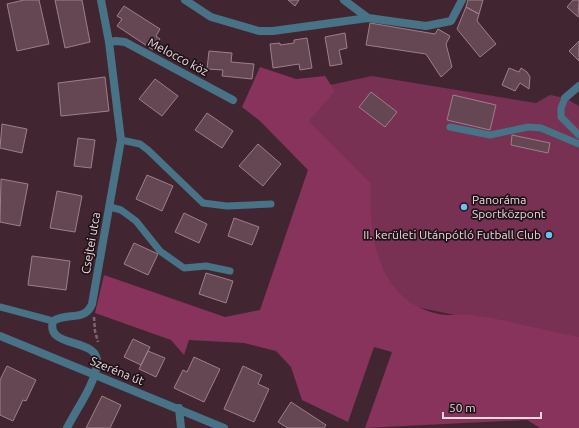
<svg xmlns="http://www.w3.org/2000/svg" width="579" height="428" viewBox="0 0 579 428" font-family="Ubuntu,sans-serif">
	<style>
		.green { fill: #783053 }
		.forest { fill: #87335c }
		.building { fill: #654753; stroke: #9f7e8c }
		.lines { fill: none; stroke-linecap: round; stroke-linejoin: round }
		.path { stroke: #7d656f; stroke-width: 2.5; stroke-dasharray: 4 2; stroke-linecap: butt }
		.lane { stroke: #487286; stroke-width: 7 }
		.street { stroke: #487286; stroke-width: 8 }
		.poi-dot { fill: #65c5ee; stroke: #201318; stroke-width: 1.5 }
		.labels { text-anchor: middle; stroke-width: 3.5; stroke-linejoin: round; paint-order: stroke }
		.street-label { font-size: 12px; fill: #ecd9e0; stroke: #201318 }
		.poi-label { font-size: 12px; fill: #ecd9e0; stroke: #201318; text-anchor: start }
	</style>
	<rect width="100%" height="100%" fill="#412632"/>
	<path class="green" d="M372 76 536 103 550 95 565 98 579 106V341L397 303 303 120 330 85Z"/>
	<path class="forest" d="M260 67 296 79 325 76 335 91 309 121 371 184C368 237 378 301 439 314 449 316 461 314 472 315 508 320 544 330 579 337V428H540L527 420 365 428 392 352 374 347 348 422 302 400 291 367 276 351 244 343 189 340 184 355 171 340 95 313 104 275 225 317 260 310 308 170 260 121 242 107Z"/>
	<path class="building" d="M24 0H39L49 44 17 51 7 4Z
		M55 0H82L90 42 65 48Z
		M288 0H299L295 6Z
		M468 0H483L479 14 466 7Z
		M573 0H579L578 17 567 7Z
		M124 6 160 29 156 36 160 39 153 50 117 26 122 19 117 16Z
		M466 7 479 14 477 21 496 44 480 57 457 29Z
		M370 23 435 34 438 29 450 36 446 44 452 67 441 77 426 54 366 45Z
		M345 33 347 48 339 50 342 64 330 66 325 37Z
		M307 38 312 68 300 70 299 64 273 68 270 44 280 43V45L294 43V40Z
		M579 41V61L569 51Z
		M209 51 232 53 231 62 254 64 252 79 222 76 223 70 207 69Z
		M509 68 519 72 521 68 527 72 530 77 529 89 520 83 515 91 502 85Z
		M105 77 109 111 61 116 58 83Z
		M155 79 178 96 162 116 139 99Z
		M371 92 397 112 385 127 359 107Z
		M453 95 496 105 490 130 447 120Z
		M207 113 233 131 222 148 195 130Z
		M2 124 27 129 22 153 0 148Z
		M512 135 550 143 548 153 511 145Z
		M78 138 95 140 91 168 74 166Z
		M258 144 281 164 263 186 239 166Z
		M147 175 173 186 162 211 136 199Z
		M1 179 28 184 20 226 0 222Z
		M57 191 82 196 75 232 50 228Z
		M184 213 207 224 199 243 175 232Z
		M234 218 259 227 252 245 228 236Z
		M134 243 158 254 148 275 124 264Z
		M32 256 70 261 66 290 28 285Z
		M206 273 233 281 226 303 199 294Z
		M133 339 150 347 141 365 124 357Z
		M148 351 165 358 156 377 139 369Z
		M194 357 220 369 204 402 174 388 183 370 187 372Z
		M7 366 36 380 26 401 23 400 13 421 0 415V380Z
		M243 366 262 375 258 384 269 389 254 422 224 409Z
		M102 396 121 405 110 428H86Z
		M291 402 326 425 324 428H288L278 422Z"/>
	<g class="lines">
		<path class="path" d="M94 317 95 331 98 342"/>
		<path class="lane" d="M565 98 561 108V117L579 135
			M450 127 490 135 528 127 541 128 579 144
			M121 140 140 144 148 150 203 203 227 206 271 204
			M110 207 121 210 136 221 160 251 184 268 206 266 230 271
			M0 307 53 321"/>
		<path class="street" d="M185 0 211 17 259 31H273L368 18 426 26 451 21 462 0
			M344 0 368 18
			M109 42 116 41 125 42 233 100
			M565 98 579 86
			M0 336 224 428
			M179 408 181 428
			M67 428C76 410 95 384 97 364 100 336 45 350 53 321 67 312 85 322 92 304L121 140 109 42 101 0"/>
	</g>
	<g class="poi-dot">
		<circle cx="464" cy="207" r="4"/>
		<circle cx="549" cy="235" r="4"/>
	</g>
	<g class="labels">
		<g class="street-label">
			<text transform="translate(178 57) rotate(28)" y="4">Melocco köz</text>
			<text transform="translate(91 243) rotate(-80)" y="4">Csejtei utca</text>
			<text transform="translate(117 371) rotate(22)" y="4">Szeréna út</text>
		</g>
		<g class="poi-label">
			<text x="472" y="204">Panoráma<tspan x="472" dy="14">Sportközpont</tspan></text>
			<text x="541" y="239" text-anchor="end">II. kerületi Utánpótló Futball Club</text>
		</g>
	</g>
	<path d="M443 412v6h98v-6" fill="none" stroke="#ecd9e0" stroke-width="2"/>
	<text x="449" y="412" font-size="12" fill="#ecd9e0" stroke="#201318" stroke-width="3" paint-order="stroke">50 m</text>
</svg>
